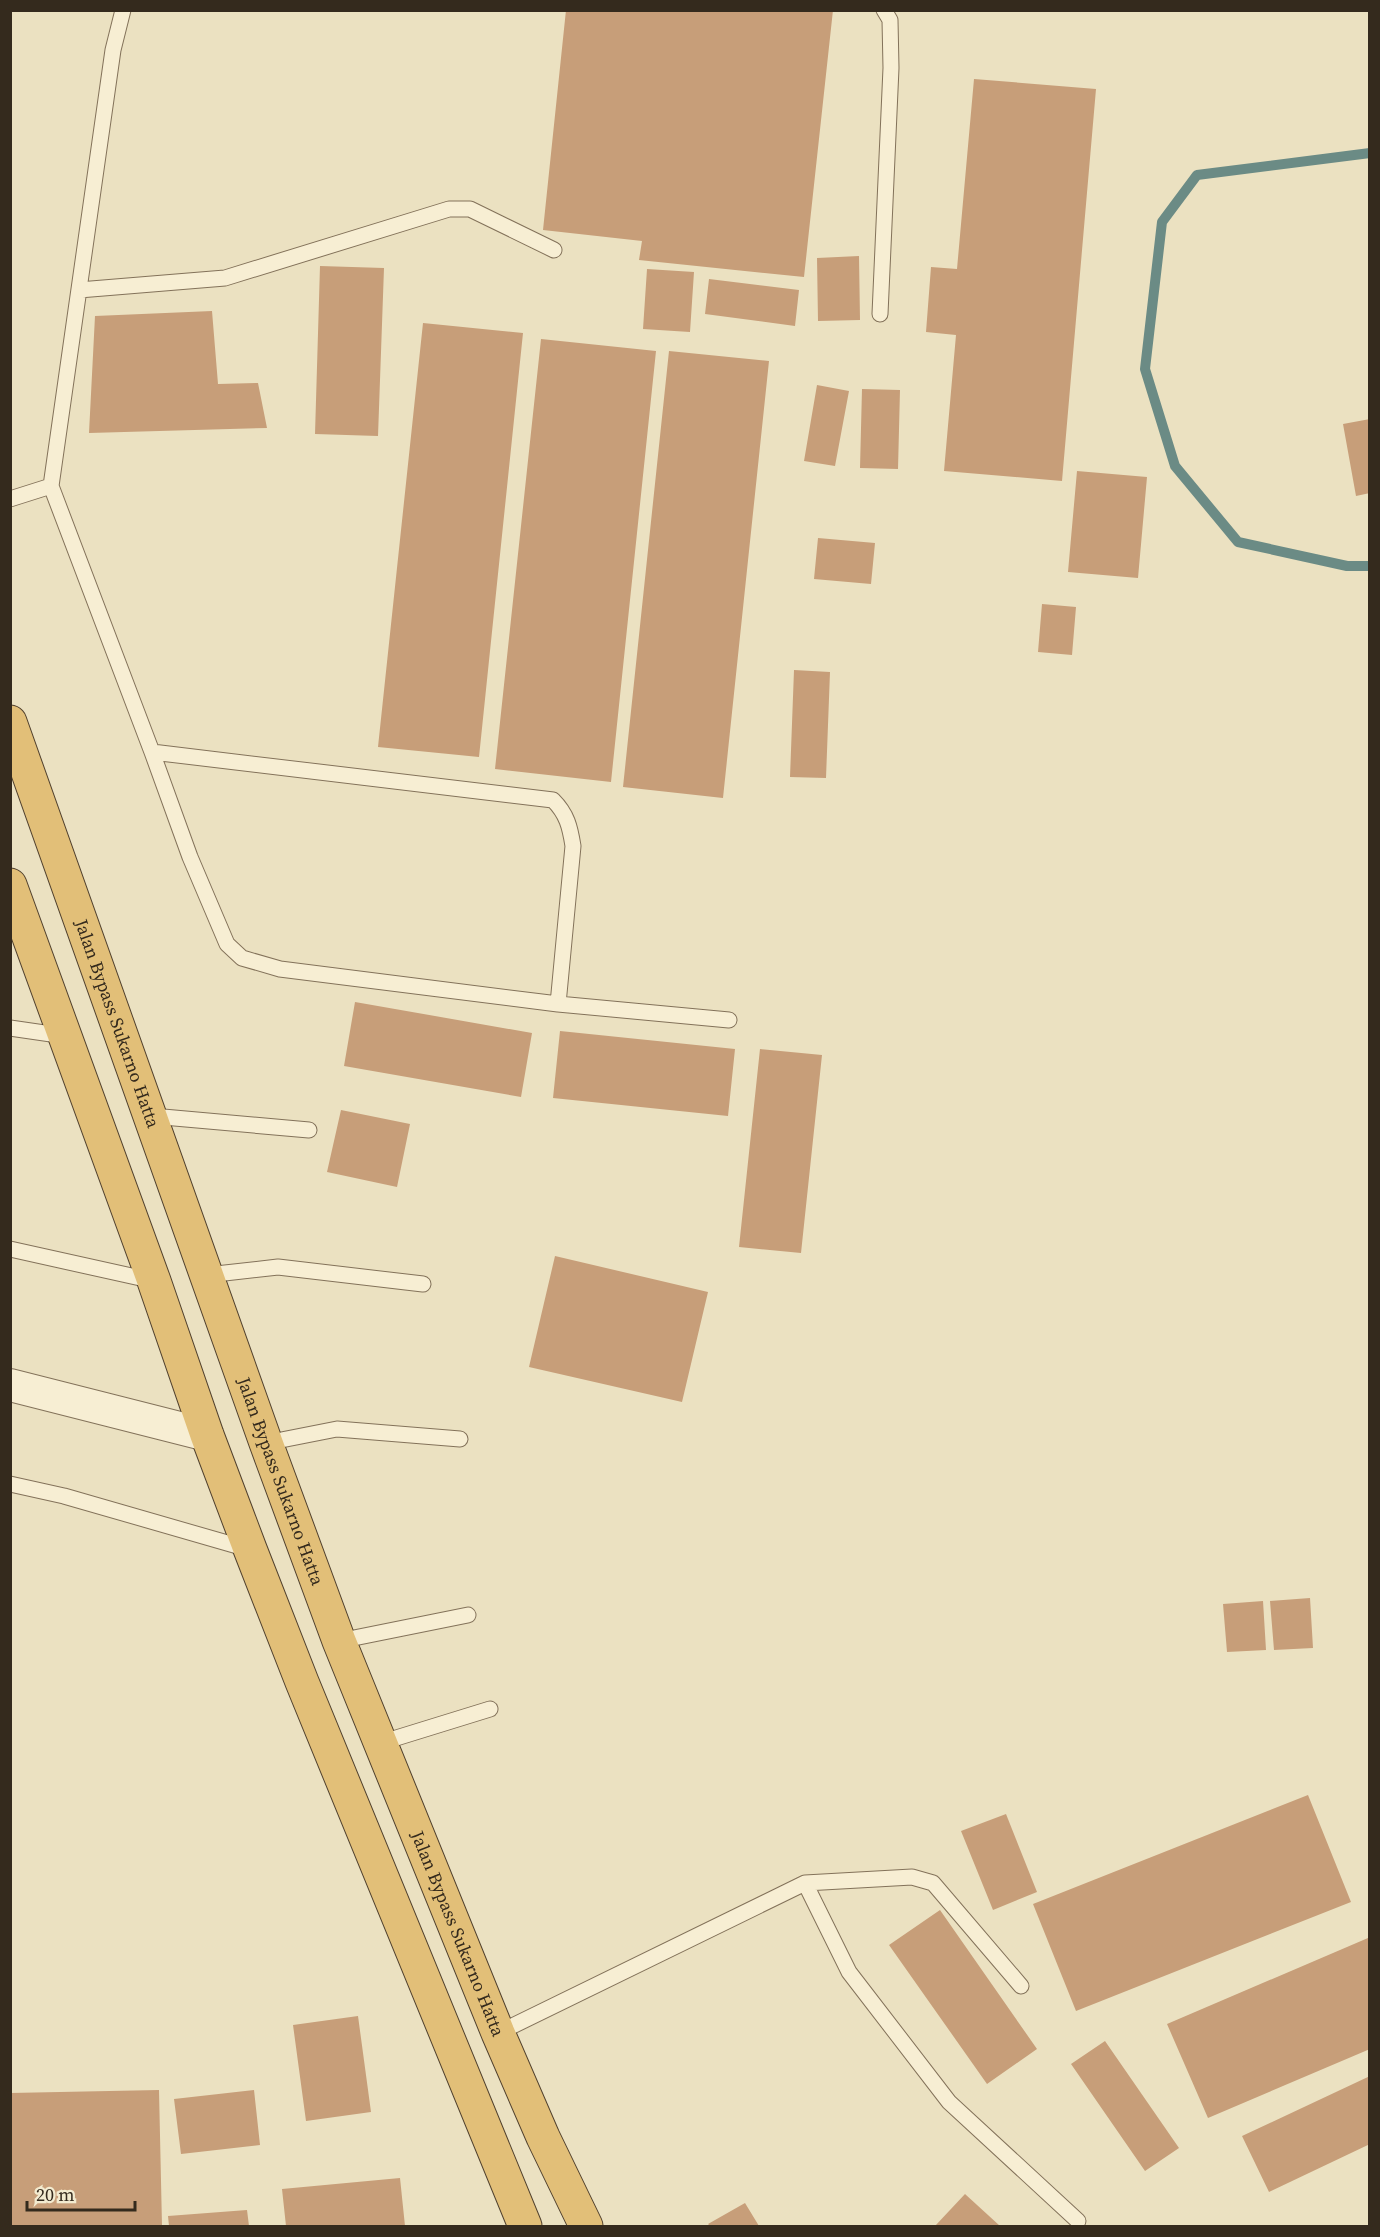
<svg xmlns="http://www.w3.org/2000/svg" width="1380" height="2237" viewBox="0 0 1380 2237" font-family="'Source Serif 4',serif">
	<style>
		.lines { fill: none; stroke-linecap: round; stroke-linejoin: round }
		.stream { stroke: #6b8b85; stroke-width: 10 }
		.building { fill: #c79e79 }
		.service-casing { stroke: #83725a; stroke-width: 17 }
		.minor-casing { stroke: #83725a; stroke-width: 34 }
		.trunk-casing { stroke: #51412e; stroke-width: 35 }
		.service { stroke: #f7eed3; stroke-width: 15 }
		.minor { stroke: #f7eed3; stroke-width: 32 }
		.trunk { stroke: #e2bf78; stroke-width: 33 }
		.labels { text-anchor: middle; stroke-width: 5; stroke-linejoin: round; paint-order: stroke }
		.street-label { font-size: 18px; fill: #342a1d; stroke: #f3ebd0 }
	</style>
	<rect width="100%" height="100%" fill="#ebe1c1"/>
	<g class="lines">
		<path class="stream" d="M1370 153 1197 175 1162 222 1145 369 1175 466 1238 542 1347 566H1370"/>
	</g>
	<path class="building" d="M566 10H833L804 277 639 260 642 241 543 230Z
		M974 79 1096 89 1062 481 944 471 956 335 926 332 931 267 957 269Z
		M859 256 860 320 818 321 817 258Z
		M320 266 384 268 378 436 315 434Z
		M647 269 694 272 690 332 643 329Z
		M709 279 799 290 795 326 705 314Z
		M212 311 218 384 258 383 267 428 89 433 95 316Z
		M423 323 523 333 479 757 378 747Z
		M541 339 656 351 611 782 495 769Z
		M669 351 769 361 723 798 623 787Z
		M817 385 849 391 835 466 804 461Z
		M862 389 900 390 898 469 860 468Z
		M1370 419V493L1356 496 1343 424Z
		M1077 471 1147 477 1138 578 1068 572Z
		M818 538 875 543 871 584 814 579Z
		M1042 604 1076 607 1072 655 1038 652Z
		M794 670 830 672 826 778 790 777Z
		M355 1002 532 1033 521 1097 344 1066Z
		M560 1031 735 1049 728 1116 553 1098Z
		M760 1049 822 1055 801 1253 739 1247Z
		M341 1110 410 1124 397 1187 327 1172Z
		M555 1256 708 1292 682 1402 529 1367Z
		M1310 1598 1313 1648 1274 1650 1270 1601Z
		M1263 1601 1266 1650 1227 1652 1223 1604Z
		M1308 1795 1351 1902 1076 2011 1033 1904Z
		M1006 1814 1037 1892 993 1910 961 1831Z
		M940 1910 1037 2049 987 2084 889 1945Z
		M1368 1938 1370 2049 1208 2118 1167 2024Z
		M358 2016 371 2112 306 2121 293 2025Z
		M1105 2041 1179 2148 1145 2171 1071 2064Z
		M1370 2076V2144L1269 2192 1242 2136Z
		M159 2090 162 2226H10V2093Z
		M254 2090 260 2145 181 2154 174 2099Z
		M400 2178 405 2226H286L282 2189Z
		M965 2194 1000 2226H935Z
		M745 2203 759 2226H710L708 2224Z
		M247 2210 249 2226H169L168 2216Z"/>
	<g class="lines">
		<g class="service-casing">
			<path id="service" d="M79 290 225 278 449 209H470L554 250
				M880 314 891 68 890 20 884 10
				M51 486 113 50 123 10
				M10 499 51 486 152 752 190 857 227 944 242 958 280 969 558 1004 729 1020
				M152 752 553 800C567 814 570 827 573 846L558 1004
				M10 1028 65 1036
				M152 1116 309 1130
				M10 1249 154 1281
				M207 1275 278 1267 423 1284
				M266 1443 337 1429 460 1439
				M10 1484 64 1496 248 1549
				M339 1641 468 1615
				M380 1743 490 1709
				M805 1883 849 1972 949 2102 1078 2221
				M498 2033 805 1883 912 1877 933 1883 1021 1986"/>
		</g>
		<g class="minor-casing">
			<path id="minor" d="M10 1385 207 1435"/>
		</g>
		<g class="trunk-casing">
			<g id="trunk">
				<path id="s1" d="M10 722 266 1443 339 1641 498 2033 543 2137 586 2226"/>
				<path d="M10 885 154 1281 207 1435 250 1549 302 1682 525 2226"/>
			</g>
		</g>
		<use href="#service" class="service"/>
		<use href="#minor" class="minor"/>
		<use href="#trunk" class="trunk"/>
	</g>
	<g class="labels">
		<g class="street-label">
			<text dy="6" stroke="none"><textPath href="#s1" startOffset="320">Jalan Bypass Sukarno Hatta</textPath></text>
			<text dy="6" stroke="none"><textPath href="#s1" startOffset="806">Jalan Bypass Sukarno Hatta</textPath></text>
			<text dy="6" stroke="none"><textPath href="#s1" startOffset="1292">Jalan Bypass Sukarno Hatta</textPath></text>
		</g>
	</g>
	<rect width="1380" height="2237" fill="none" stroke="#342a1d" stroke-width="24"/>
	<path d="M27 2201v9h108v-9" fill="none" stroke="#342a1d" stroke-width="3"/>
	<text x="36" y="2201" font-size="18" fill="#342a1d" stroke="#f3ebd0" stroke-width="4.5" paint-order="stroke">20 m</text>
</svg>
